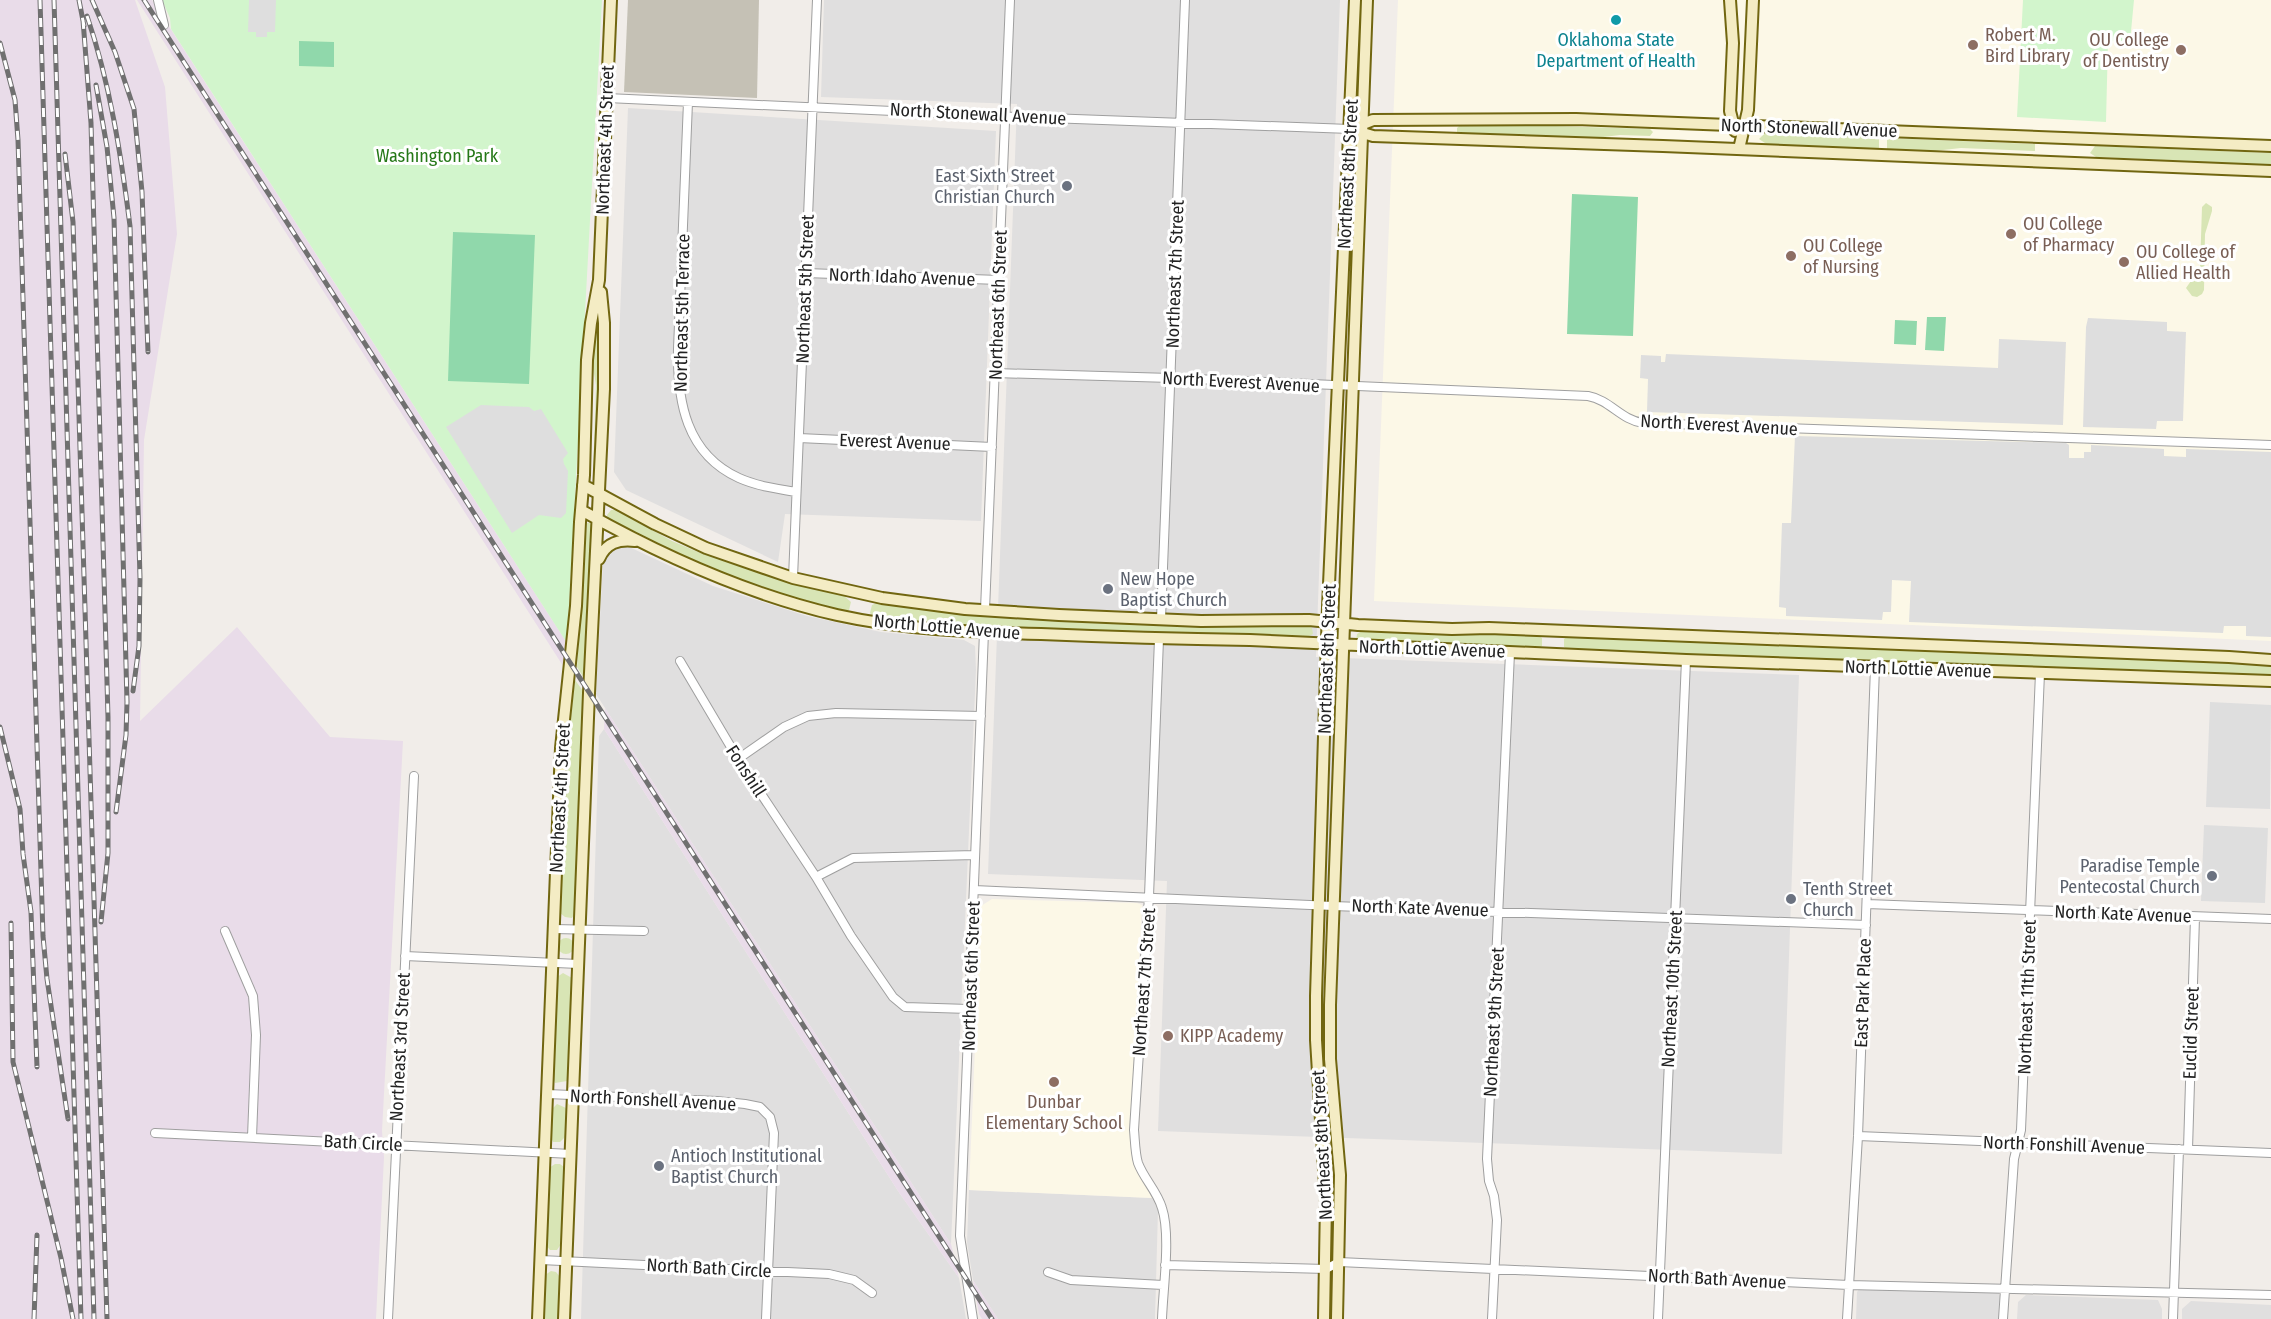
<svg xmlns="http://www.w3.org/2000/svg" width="2271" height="1319" viewBox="0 0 2271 1319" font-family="'Fira Sans Condensed',sans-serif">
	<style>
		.residential { fill: #e0dfdf }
		.industrial { fill: #e9dce9 }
		.education { fill: #fcf8e7 }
		.construction { fill: #c5c1b5 }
		.grass { fill: #d8e5b5 }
		.park { fill: #d2f5cc }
		.pitch { fill: #90d8ab }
		.parking { fill: #dedede }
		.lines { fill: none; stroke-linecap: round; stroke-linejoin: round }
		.street-casing { stroke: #9f9f9f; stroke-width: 10 }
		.secondary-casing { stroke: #716610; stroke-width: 14 }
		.street { stroke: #fff; stroke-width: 8 }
		.secondary { stroke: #f4ecc4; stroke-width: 10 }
		.rail-casing { stroke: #707070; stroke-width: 5 }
		.rail { stroke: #fff; stroke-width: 3; stroke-dasharray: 9; stroke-linecap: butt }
		.culture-dot { fill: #0f9aa8; stroke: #fff; stroke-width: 2 }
		.education-dot { fill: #8d6e63; stroke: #fff; stroke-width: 2 }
		.worship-dot { fill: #6b7280; stroke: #fff; stroke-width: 2 }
		.labels { text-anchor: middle; stroke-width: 6; stroke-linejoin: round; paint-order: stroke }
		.education-label { font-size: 18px; fill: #785e54; stroke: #fff; text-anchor: start }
		.culture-label { font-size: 18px; fill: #0d838f; stroke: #fff }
		.street-label { font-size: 18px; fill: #222; stroke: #fff }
		.park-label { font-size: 18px; fill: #257817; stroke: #fff }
		.worship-label { font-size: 18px; fill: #5b616d; stroke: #fff; text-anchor: start }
	</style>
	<rect width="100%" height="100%" fill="#f1ede9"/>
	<path class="residential" d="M824 0H1340L1316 657 1799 675 1782 1154 1158 1131 1167 881 988 874 1017 104 821 97Z
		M628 108 996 131 981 521 785 514 778 562 626 490 614 472Z
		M625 545 713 586 807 616 881 632 964 640 975 646 976 670 951 1244 596 694 603 561 613 548Z
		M604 729 898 1191 959 1278 966 1319H581L599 736Z
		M969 1190 1152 1198 1158 1210 1155 1319H998L973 1280 967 1242Z
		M1860 1288 1997 1290 2002 1299 2001 1319H1856L1857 1292Z
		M2026 1295 2158 1300 2162 1309V1319H2017L2018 1302Z
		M2191 1301 2271 1305V1319H2182V1309Z"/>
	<path class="industrial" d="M0 0H135L165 87 177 234 144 440 140 721 237 627 330 737 403 741 382 1131 384 1157 376 1319H0Z
		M137 0H152L567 643 565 669Z
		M605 708 951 1244 959 1278 898 1191 604 729Z
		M973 1280 998 1319H982L979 1314Z"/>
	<path class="education" d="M1398 0H2271V641L1374 601Z
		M992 899 1137 903 1142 905 1130 1132 1133 1161 1152 1198 969 1190 981 906Z"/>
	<path class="construction" d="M628 0H759L757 98 624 92Z"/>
	<path class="grass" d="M1462 123 1650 129 1653 132 1650 136 1620 135 1587 139 1457 133V128Z
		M1765 133 1879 137V151L1768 145 1759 139Z
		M1887 138 2035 144V151L1961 148 1925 152 1887 151Z
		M2095 146 2271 153V165L2096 157 2090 153Z
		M2206 203 2212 207V211L2205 234 2204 290 2202 294 2197 297 2192 296 2186 288 2200 268 2202 207Z
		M596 323H599V389L596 472 593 471 596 385 593 368Z
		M611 510H616L672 541 698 552 791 582 843 595 851 602 849 610 839 612 789 599 703 570 608 520 607 515Z
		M587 523H590L592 527 584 678 577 667Z
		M879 602 1307 625 1312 628 1313 634 1307 637 1217 634 1179 637 993 630 875 619 870 613 872 605Z
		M1362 631 1453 635 1488 631 1536 634 1542 638V646L1536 650 1356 641 1357 634Z
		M1571 634 2271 663V677L1570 651 1564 647V639Z
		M575 680 583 691 575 913 572 918 565 917 560 913 566 758Z
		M558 946a8 8 0 1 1 16 0a8 8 0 1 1-16 0Z
		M563 973 572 978 567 1081 555 1083 553 1078 557 977Z
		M557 1104 566 1108 565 1137 560 1142H553L551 1138 552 1109Z
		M555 1164H560L564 1167 561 1244 557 1250H550L546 1245 549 1168Z
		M551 1271 556 1272 560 1277 558 1319H544L545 1275Z"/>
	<path class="park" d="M162 0H602L567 643 171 29 170 18Z
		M2023 0H2134L2130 42 2108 41 2106 122 2017 117Z"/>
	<path class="pitch" d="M299 41 334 42V67L299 66Z
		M1572 194 1638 197 1633 336 1567 334Z
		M453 232 535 235 529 384 448 381Z
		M1927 317H1946L1944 351 1925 350Z
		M1895 320 1917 321 1916 345 1894 344Z"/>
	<path class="parking" d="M249 0H276L275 32H267V37H256V32H248Z
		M2088 318 2167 322V331L2186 332 2183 421H2157L2156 429 2083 427 2086 327Z
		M1999 339 2066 342 2063 425 1647 412 1648 379 1640 378 1641 355 1661 356V362H1665L1666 354 1998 368Z
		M481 405 529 407 534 411 541 409 568 453 563 459 564 464 568 471 566 513 561 518 539 515 512 533 446 427Z
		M1795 436 2066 443 2069 445V458H2084V452H2091V445L2164 449V456L2186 457V449L2271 452V637L2246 636V626H2224L2223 633 1909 622 1911 581 1892 580 1891 612H1883L1882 620 1786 616V608L1779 607 1782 523H1791Z
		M2210 702 2271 705 2270 809 2206 807Z
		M2204 825 2268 828 2265 903 2201 901Z"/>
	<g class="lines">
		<g class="street-casing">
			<path id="street" d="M158 0 164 25
				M607 98 1021 117 1350 129
				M688 102 678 349C677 401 686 454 739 478 757 486 777 489 796 492
				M806 273 999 280
				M995 373 1171 378 1588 396C1610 400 1621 420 1643 423L2271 445
				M799 438 992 447
				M793 578 817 0
				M985 610 1010 0
				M1161 619 1185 0
				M1159 639 1149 896 1134 1130C1135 1140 1135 1153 1138 1163 1144 1179 1157 1191 1162 1208 1171 1235 1163 1289 1162 1319
				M680 661 738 759 816 877 851 936 893 997 905 1007 969 1009
				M738 759 784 727 808 716 836 713 981 716
				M816 877 853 858 975 855
				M974 890 1333 906 1866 925
				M1867 904 2271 919
				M554 929 644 931
				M225 931 253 996 256 1035 252 1137
				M405 956 578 964
				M547 1094 717 1101 745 1104 760 1107 770 1117 774 1133 766 1319
				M155 1133 571 1154
				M1858 1136 2271 1153
				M2188 1149 2195 917
				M541 1260 829 1274 854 1280 872 1293
				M1165 1265 1326 1269 1339 1262 1849 1285 2271 1295
				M1048 1272 1071 1280 1163 1285
				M388 1319 414 776
				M973 1319 960 1236 984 632
				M1492 1319 1497 1220 1494 1196 1489 1181 1487 1159 1510 653
				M1658 1319 1686 660
				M1847 1319 1858 1136 1875 667
				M2003 1319 2014 1159 2021 1130 2040 673
				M2173 1319 2179 1149"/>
		</g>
		<g class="secondary-casing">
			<path id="secondary" d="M1730 0 1733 43 1730 111 1735 131
				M1358 126 1373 120 1576 119 2271 146
				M1356 131 1373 136 1663 146 2271 171
				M1739 149 1748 110 1753 0
				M583 485 655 524 706 548 793 578 882 598 965 609 1059 615 1201 621 1309 620 1358 625 1452 629 1489 628 2229 657 2271 660
				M581 510C662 556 746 594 837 615 904 630 972 632 1041 634 1110 637 1180 639 1250 640L1686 660 2271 681
				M599 559C606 543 618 539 635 541
				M538 1319 561 748 576 606 580 522 584 475 587 360 591 323 599 280 611 0
				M564 1319 589 693 604 389V323L601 292
				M1324 1319 1326 1202 1316 1040V996L1328 607 1355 0
				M1337 1319 1340 1175 1330 1059V1005L1367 0"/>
		</g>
		<use href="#street" class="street"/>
		<use href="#secondary" class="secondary"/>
		<g class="rail-casing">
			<path id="rail" d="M40 0 81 1319
				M54 0 94 1319
				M79 0 84 26
				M92 0 115 52 134 109 142 192 148 352
				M144 0 992 1319
				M87 16C110 83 121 155 130 226L140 578 139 646 133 691
				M83 20 91 123 108 717V853L101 922
				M0 43 15 100 18 140 43 936 47 979 68 1119
				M96 85 107 147 114 218 127 702 126 735 116 812
				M65 154 73 222 107 1319
				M0 727 20 809 23 854 31 912 37 1067
				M11 923 13 1062 61 1258 73 1319
				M34 1319 37 1235"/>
		</g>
		<use href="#rail" class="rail"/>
	</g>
	<circle class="culture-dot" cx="1616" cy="20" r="6"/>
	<g class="education-dot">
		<circle cx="1973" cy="45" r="6"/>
		<circle cx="2181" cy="50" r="6"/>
		<circle cx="2011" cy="234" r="6"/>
		<circle cx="1791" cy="256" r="6"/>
		<circle cx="2124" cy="262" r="6"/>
		<circle cx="1168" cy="1036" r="6"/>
		<circle cx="1054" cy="1082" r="6"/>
	</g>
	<g class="worship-dot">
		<circle cx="1067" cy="186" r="6"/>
		<circle cx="1108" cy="589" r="6"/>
		<circle cx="2212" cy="876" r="6"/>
		<circle cx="1791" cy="899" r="6"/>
		<circle cx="659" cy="1166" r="6"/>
	</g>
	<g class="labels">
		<g class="education-label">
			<text x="1985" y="41">Robert M.<tspan x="1985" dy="21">Bird Library</tspan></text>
			<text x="2169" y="46" text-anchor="end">OU College<tspan x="2169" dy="21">of Dentistry</tspan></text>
			<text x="2023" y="230">OU College<tspan x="2023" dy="21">of Pharmacy</tspan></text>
			<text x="1803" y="252">OU College<tspan x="1803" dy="21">of Nursing</tspan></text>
			<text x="2136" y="258">OU College of<tspan x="2136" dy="21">Allied Health</tspan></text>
			<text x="1180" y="1042">KIPP Academy</text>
			<text x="1054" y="1108" text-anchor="middle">Dunbar<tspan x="1054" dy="21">Elementary School</tspan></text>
		</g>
		<g class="culture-label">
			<text x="1616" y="46">Oklahoma State<tspan x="1616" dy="21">Department of Health</tspan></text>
		</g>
		<g class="street-label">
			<text transform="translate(978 114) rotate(3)" y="6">North Stonewall Avenue</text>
			<text transform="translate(1809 128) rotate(2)" y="6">North Stonewall Avenue</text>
			<text transform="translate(605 140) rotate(-88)" y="6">Northeast 4th Street</text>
			<text transform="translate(1348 174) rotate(-87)" y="6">Northeast 8th Street</text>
			<text transform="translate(1175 274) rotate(-88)" y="6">Northeast 7th Street</text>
			<text transform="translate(902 277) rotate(2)" y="6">North Idaho Avenue</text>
			<text transform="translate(805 289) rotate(-88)" y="6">Northeast 5th Street</text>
			<text transform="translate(998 305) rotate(-88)" y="6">Northeast 6th Street</text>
			<text transform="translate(682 313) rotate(-89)" y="6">Northeast 5th Terrace</text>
			<text transform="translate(1241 382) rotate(3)" y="6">North Everest Avenue</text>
			<text transform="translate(1719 425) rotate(3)" y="6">North Everest Avenue</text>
			<text transform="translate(895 442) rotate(2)" y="6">Everest Avenue</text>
			<text transform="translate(947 627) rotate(5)" y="6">North Lottie Avenue</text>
			<text transform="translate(1432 649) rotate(2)" y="6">North Lottie Avenue</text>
			<text transform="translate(1327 659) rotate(-88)" y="6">Northeast 8th Street</text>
			<text transform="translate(1918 669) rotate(2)" y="6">North Lottie Avenue</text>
			<text transform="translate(746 771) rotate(57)" y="6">Fonshill</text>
			<text transform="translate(560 798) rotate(-87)" y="6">Northeast 4th Street</text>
			<text transform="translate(1420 908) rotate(2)" y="6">North Kate Avenue</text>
			<text transform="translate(2123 914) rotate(2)" y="6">North Kate Avenue</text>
			<text transform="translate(971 976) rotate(-88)" y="6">Northeast 6th Street</text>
			<text transform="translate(1144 982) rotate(-86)" y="6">Northeast 7th Street</text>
			<text transform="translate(1672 989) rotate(-87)" y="6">Northeast 10th Street</text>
			<text transform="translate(1863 993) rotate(-88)" y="6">East Park Place</text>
			<text transform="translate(2027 997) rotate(-88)" y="6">Northeast 11th Street</text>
			<text transform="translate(1494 1022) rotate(-87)" y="6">Northeast 9th Street</text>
			<text transform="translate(2191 1033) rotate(-88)" y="6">Euclid Street</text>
			<text transform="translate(400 1047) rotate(-87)" y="6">Northeast 3rd Street</text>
			<text transform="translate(653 1100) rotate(3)" y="6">North Fonshell Avenue</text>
			<text transform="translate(363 1143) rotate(3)" y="6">Bath Circle</text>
			<text transform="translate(1322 1145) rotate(-93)" y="6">Northeast 8th Street</text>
			<text transform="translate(2064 1145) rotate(2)" y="6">North Fonshill Avenue</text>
			<text transform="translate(709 1268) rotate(3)" y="6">North Bath Circle</text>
			<text transform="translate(1717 1279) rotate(3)" y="6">North Bath Avenue</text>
		</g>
		<g class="park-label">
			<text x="437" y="162">Washington Park</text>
		</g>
		<g class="worship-label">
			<text x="1055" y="182" text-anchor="end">East Sixth Street<tspan x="1055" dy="21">Christian Church</tspan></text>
			<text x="1120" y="585">New Hope<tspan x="1120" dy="21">Baptist Church</tspan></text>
			<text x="2200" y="872" text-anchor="end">Paradise Temple<tspan x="2200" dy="21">Pentecostal Church</tspan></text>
			<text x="1803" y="895">Tenth Street<tspan x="1803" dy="21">Church</tspan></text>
			<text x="671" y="1162">Antioch Institutional<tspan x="671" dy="21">Baptist Church</tspan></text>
		</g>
	</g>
</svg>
